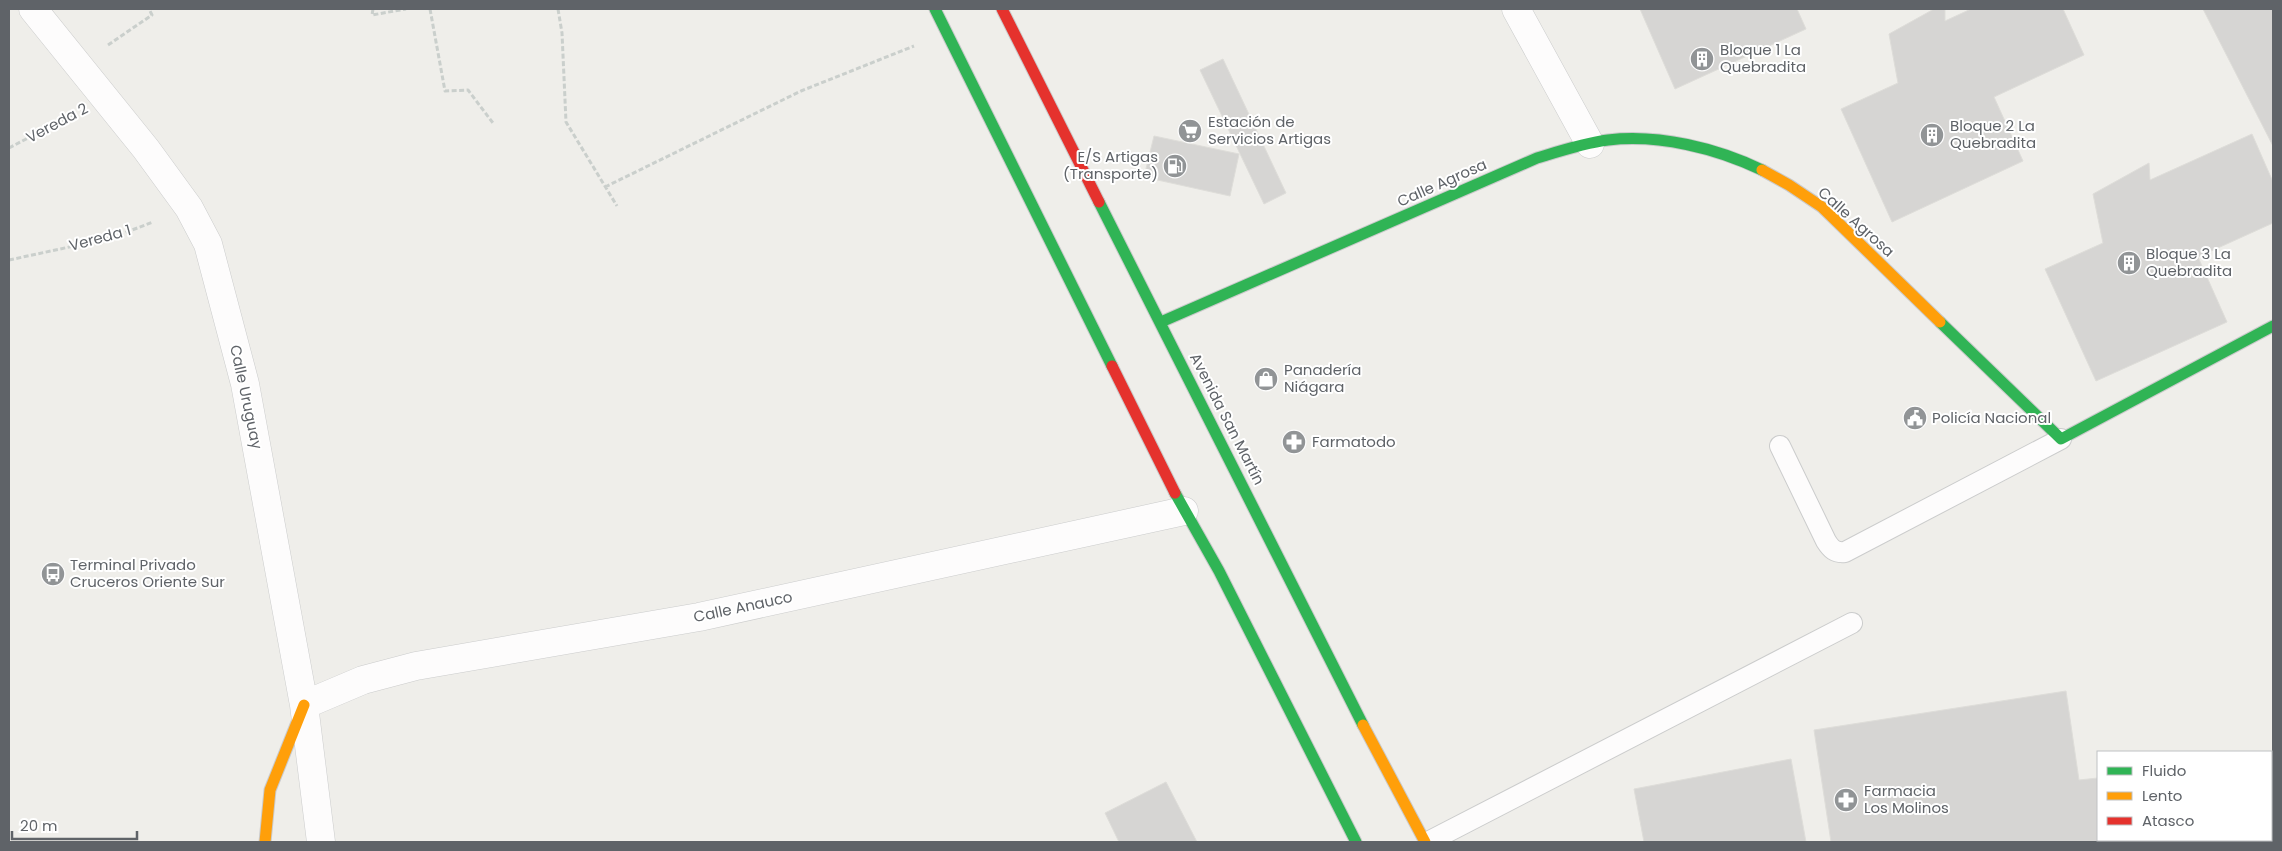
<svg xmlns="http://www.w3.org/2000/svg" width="2282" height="851" viewBox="0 0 2282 851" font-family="Poppins,sans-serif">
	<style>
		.building { fill: #d6d5d3; stroke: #deddd9 }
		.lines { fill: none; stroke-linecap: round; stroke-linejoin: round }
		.lane-casing { stroke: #cbcccc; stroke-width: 22 }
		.street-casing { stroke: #cbcccc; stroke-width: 29 }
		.fast-casing { stroke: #cacacb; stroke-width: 13 }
		.slow-casing { stroke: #cacacb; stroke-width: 13 }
		.jam-casing { stroke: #cacacb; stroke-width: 13 }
		.path { stroke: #cacfcc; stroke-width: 3; stroke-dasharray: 5 2.5; stroke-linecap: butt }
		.lane { stroke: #fdfcfc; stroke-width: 20 }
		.street { stroke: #fdfcfc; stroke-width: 28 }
		.fast { stroke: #30b455; stroke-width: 11 }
		.slow { stroke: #ff9f0a; stroke-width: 11 }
		.jam { stroke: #e5322d; stroke-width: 11 }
		.labels { text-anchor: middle; stroke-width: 4; stroke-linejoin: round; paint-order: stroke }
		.poi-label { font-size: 15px; fill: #5f6368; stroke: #fff; text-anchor: start }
		.street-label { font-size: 15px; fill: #5f6368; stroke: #fff }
	</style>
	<rect width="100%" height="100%" fill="#efeeea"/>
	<path class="building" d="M1640 9H1797L1806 29 1675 89Z
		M1934 9H1945V21L1971 9H2063L2084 55 1994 97 2023 161 1892 222 1841 109 1898 83 1889 34Z
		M2203 9H2273V146Z
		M1223 59 1286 193 1264 204 1200 70Z
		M2252 134 2273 182V223L2198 257 2227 322 2096 381 2045 269 2103 243 2093 194 2149 163 2150 180Z
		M1154 136 1239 154 1230 196 1144 177Z
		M2066 691 2079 780 2098 778V840H2127V842H1831L1814 730Z
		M1791 759 1806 842H1644L1634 789Z
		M1166 782 1197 842H1119L1105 813Z"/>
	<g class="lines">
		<g class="lane-casing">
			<path id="lane" d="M1780 446 1826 541C1831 549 1835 553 1845 552L2061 439
				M1428 842 1852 623"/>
		</g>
		<g class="street-casing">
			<path id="street" d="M33 9 146 149 189 208 208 244 245 384 304 705 321 842
				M1516 9 1590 144
				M304 705 363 680 416 666 699 617 1184 511"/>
		</g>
		<g class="fast-casing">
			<path id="fast" d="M935 9 1112 366
				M1099 202 1363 725
				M1161 322 1537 158C1560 151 1584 143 1608 140 1659 134 1716 148 1762 170
				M1940 322 2061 439 2273 326
				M1175 493 1219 571 1356 842"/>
		</g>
		<g class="slow-casing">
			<path id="slow" d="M1762 170 1789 185 1822 207 1940 322
				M1363 725 1425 842
				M265 842 270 790 304 705"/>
		</g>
		<g class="jam-casing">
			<path id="jam" d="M1002 9 1099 202
				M1112 366 1175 493"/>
		</g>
		<path class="path" d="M373 9 372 15 406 9
			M430 9 445 91 468 90 493 123
			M558 9 562 33 566 122 617 206
			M108 45 152 15 149 9
			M9 148 72 115
			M605 187 801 91 914 46
			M9 260 111 238 153 222"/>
		<use href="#lane" class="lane"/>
		<use href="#street" class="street"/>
		<use href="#fast" class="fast"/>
		<use href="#slow" class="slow"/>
		<use href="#jam" class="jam"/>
	</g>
	<defs>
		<g id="building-disc" transform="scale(1.25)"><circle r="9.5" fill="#919496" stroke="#fff"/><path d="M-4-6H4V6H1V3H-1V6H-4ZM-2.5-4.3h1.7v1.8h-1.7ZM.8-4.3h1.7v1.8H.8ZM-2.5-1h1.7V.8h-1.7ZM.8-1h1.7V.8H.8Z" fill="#fff"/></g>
		<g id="supermarket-disc" transform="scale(1.25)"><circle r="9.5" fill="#919496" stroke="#fff"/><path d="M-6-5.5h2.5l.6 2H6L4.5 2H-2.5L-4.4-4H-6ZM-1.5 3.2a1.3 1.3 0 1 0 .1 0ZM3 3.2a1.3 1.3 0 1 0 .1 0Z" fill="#fff"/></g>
		<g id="fuel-disc" transform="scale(1.25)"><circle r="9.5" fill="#919496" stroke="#fff"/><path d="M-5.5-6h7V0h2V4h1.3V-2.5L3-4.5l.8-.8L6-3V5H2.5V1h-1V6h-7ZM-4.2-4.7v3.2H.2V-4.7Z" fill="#fff"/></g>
		<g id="shop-disc" transform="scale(1.25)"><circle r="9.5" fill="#919496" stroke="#fff"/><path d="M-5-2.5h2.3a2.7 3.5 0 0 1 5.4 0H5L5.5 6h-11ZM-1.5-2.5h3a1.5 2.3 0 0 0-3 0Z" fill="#fff"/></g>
		<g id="civic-disc" transform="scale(1.25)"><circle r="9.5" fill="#919496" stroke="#fff"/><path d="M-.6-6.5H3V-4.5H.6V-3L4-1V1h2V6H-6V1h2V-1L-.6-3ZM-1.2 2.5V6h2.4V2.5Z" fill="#fff"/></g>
		<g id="pharmacy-disc" transform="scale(1.25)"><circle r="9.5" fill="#919496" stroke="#fff"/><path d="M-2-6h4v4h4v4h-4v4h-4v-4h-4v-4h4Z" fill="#fff"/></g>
		<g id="bus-disc" transform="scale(1.25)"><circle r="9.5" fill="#919496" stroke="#fff"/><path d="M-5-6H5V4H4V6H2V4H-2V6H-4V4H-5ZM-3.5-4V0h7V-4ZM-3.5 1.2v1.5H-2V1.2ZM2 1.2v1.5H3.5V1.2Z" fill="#fff"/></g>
	</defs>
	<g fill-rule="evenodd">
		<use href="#building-disc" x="1702" y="59"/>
		<use href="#supermarket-disc" x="1190" y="131"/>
		<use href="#building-disc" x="1932" y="135"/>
		<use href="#fuel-disc" x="1175" y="166"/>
		<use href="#building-disc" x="2129" y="263"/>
		<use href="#shop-disc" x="1266" y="379"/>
		<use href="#civic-disc" x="1915" y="418"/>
		<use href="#pharmacy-disc" x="1294" y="442"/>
		<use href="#bus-disc" x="53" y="574"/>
		<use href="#pharmacy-disc" x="1846" y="800"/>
	</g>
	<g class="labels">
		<g class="poi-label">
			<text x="1720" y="55">Bloque 1 La<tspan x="1720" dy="17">Quebradita</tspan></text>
			<text x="1208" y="127">Estación de<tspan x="1208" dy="17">Servicios Artigas</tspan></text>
			<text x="1950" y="131">Bloque 2 La<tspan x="1950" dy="17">Quebradita</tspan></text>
			<text x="1158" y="162" text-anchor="end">E/S Artigas<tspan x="1158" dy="17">(Transporte)</tspan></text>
			<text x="2146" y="259">Bloque 3 La<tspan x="2146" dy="17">Quebradita</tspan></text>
			<text x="1284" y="375">Panadería<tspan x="1284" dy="17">Niágara</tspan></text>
			<text x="1932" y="423">Policía Nacional</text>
			<text x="1312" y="447">Farmatodo</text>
			<text x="70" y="570">Terminal Privado<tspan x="70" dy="17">Cruceros Oriente Sur</tspan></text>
			<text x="1864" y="796">Farmacia<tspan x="1864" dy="17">Los Molinos</tspan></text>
		</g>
		<g class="street-label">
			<text transform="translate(57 123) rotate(-28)" y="5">Vereda 2</text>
			<text transform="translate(1442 183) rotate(-24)" y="5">Calle Agrosa</text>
			<text transform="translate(1856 222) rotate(42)" y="5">Calle Agrosa</text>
			<text transform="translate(100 238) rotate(-15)" y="5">Vereda 1</text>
			<text transform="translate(246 397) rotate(78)" y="5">Calle Uruguay</text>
			<text transform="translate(1227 419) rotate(63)" y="5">Avenida San Martín</text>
			<text transform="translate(743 607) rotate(-12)" y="5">Calle Anauco</text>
		</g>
	</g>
	<rect width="2282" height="851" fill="none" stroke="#5f6368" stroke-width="20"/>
	<rect x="2097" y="751" width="175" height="90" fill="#ffffff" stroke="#bfc1c3"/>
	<rect x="2107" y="767" width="25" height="8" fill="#30b455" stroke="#bfc1c3"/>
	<text x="2142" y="776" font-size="15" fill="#5f6368">Fluido</text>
	<rect x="2107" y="792" width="25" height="8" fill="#ff9f0a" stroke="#bfc1c3"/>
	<text x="2142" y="801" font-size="15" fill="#5f6368">Lento</text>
	<rect x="2107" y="817" width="25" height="8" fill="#e5322d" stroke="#bfc1c3"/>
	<text x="2142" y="826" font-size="15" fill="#5f6368">Atasco</text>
	<path d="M12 831v8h125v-8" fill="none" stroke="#5f6368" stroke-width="2.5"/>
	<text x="20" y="831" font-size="15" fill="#5f6368" stroke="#ffffff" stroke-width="4" paint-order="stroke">20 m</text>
</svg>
